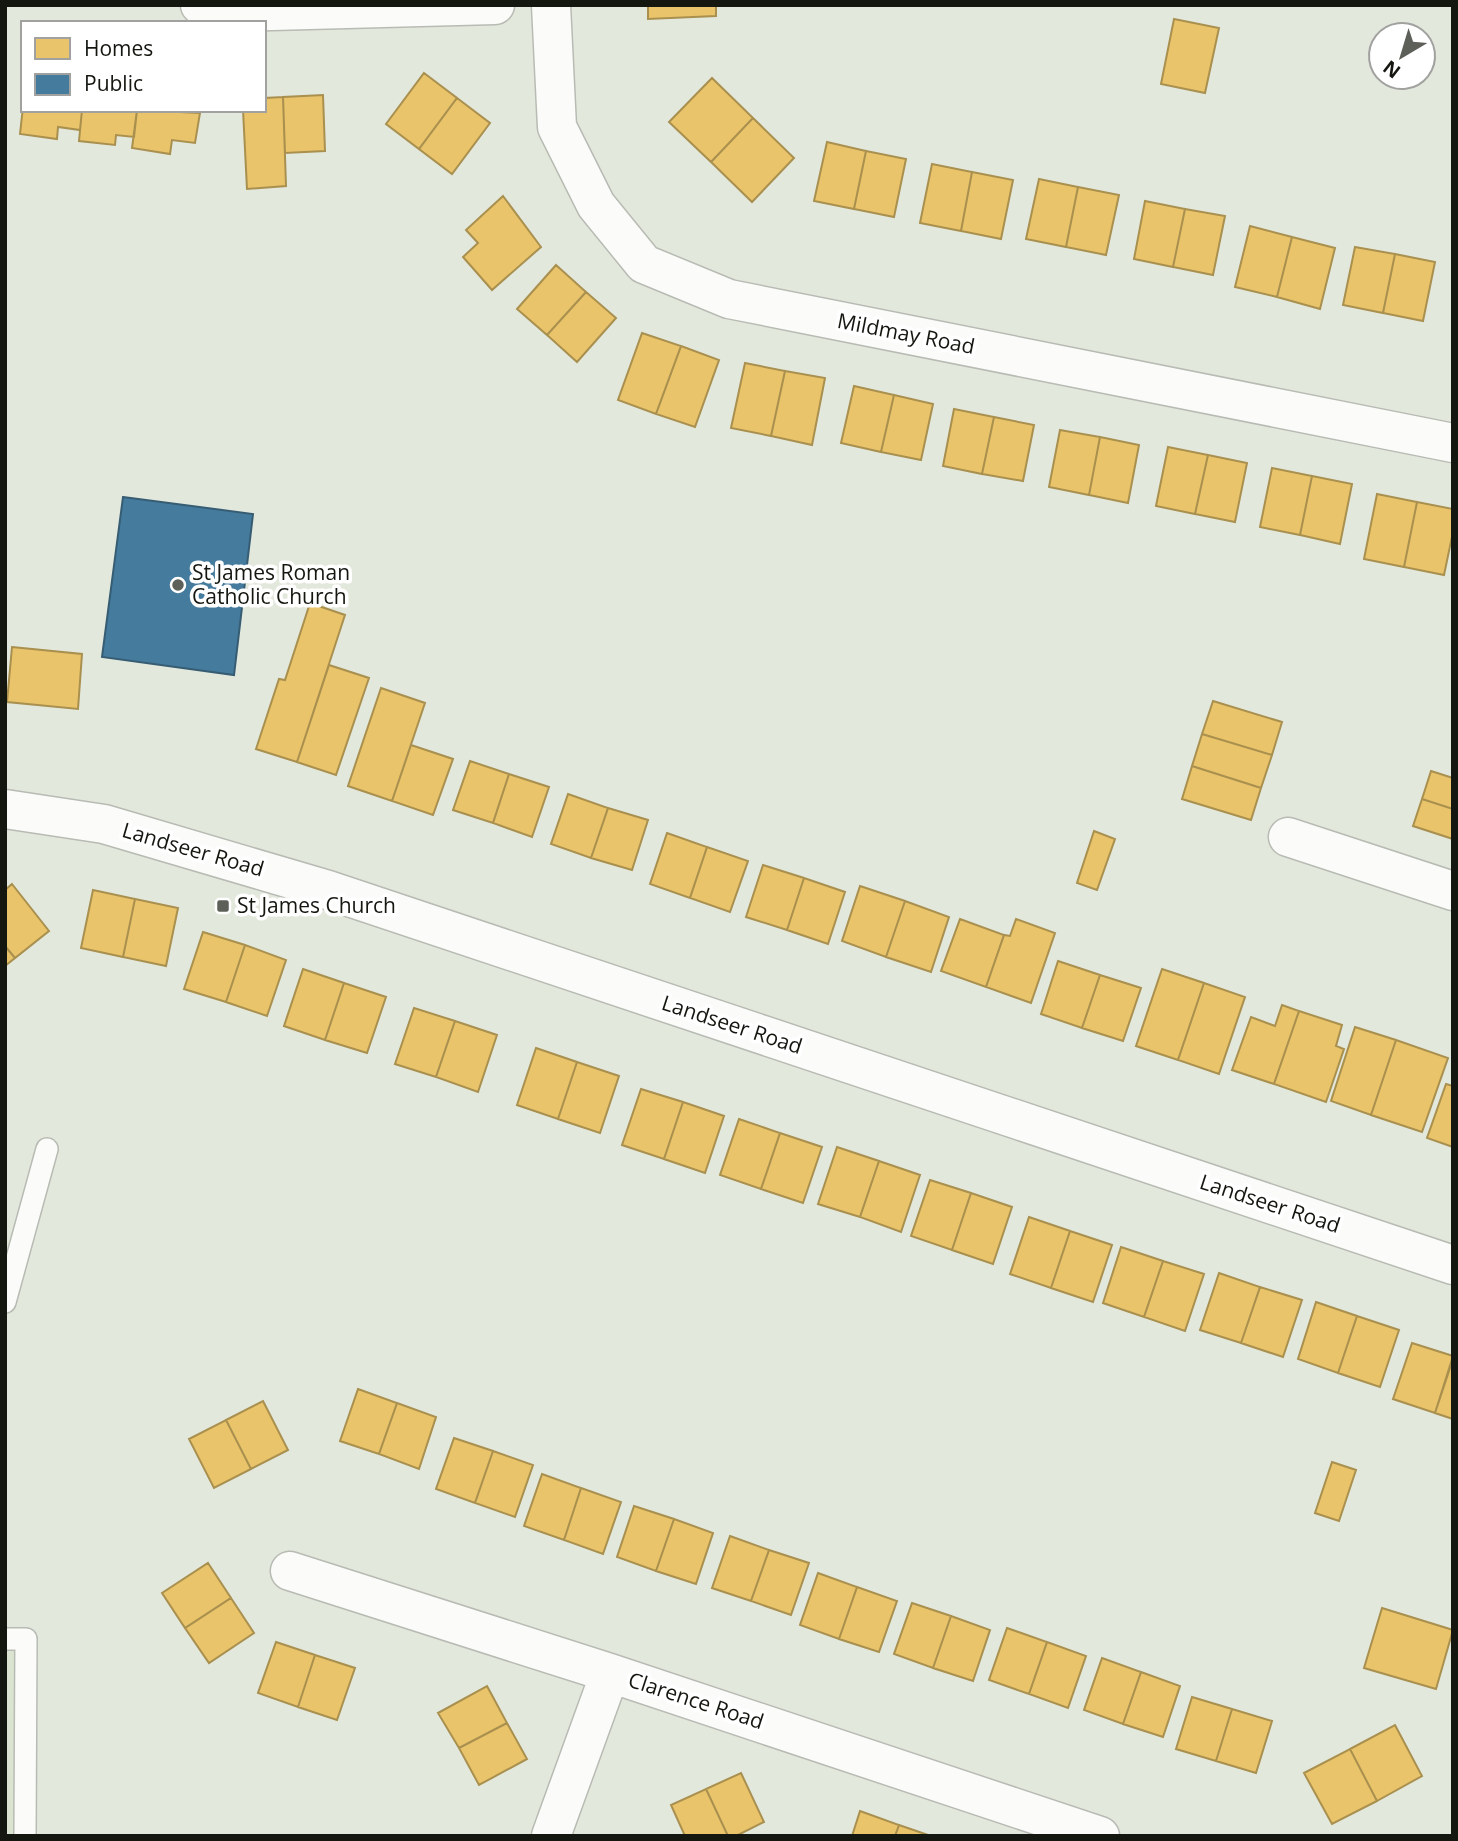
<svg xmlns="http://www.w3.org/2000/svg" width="1458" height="1841" viewBox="0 0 1458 1841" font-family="'Open Sans',sans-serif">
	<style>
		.built { fill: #dbe4d0 }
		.homes { fill: #e9c46a; stroke: #a9904f; stroke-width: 2 }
		.public { fill: #457b9d; stroke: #365d73; stroke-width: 2 }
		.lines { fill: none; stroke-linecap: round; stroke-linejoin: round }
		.lane-casing { stroke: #b8bbb3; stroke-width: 24 }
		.street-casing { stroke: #b8bbb3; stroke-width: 41 }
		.secondary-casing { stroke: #b8bbb3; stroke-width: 41 }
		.lane { stroke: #fbfcfa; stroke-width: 21 }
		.street { stroke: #fbfcfa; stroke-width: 38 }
		.secondary { stroke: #fbfcfa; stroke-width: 38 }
		.poi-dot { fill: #5c6058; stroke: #fff; stroke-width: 2.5 }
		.labels { text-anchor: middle; stroke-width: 7; stroke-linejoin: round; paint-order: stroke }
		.street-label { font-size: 21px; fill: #141710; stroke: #fff }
		.poi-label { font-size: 21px; fill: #141710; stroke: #fff; text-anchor: start }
	</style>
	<rect width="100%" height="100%" fill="#e3e8dd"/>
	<path class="built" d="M5 1639H26L25 1836H5Z"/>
	<path class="homes" d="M648 5H716V16L648 19Z
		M1174 19 1219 28 1205 93 1161 84Z
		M424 73 457 98 419 149 386 124Z
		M712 78 753 118 711 162 669 122Z
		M323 95 325 151 285 153 283 97Z
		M283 97 286 186 247 189 243 110H264V98Z
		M457 98 490 123 452 174 419 149Z
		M23 107V110H82L80 130 58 127 57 139 20 134Z
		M82 110H137L134 137 116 135 115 145 79 141Z
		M137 110 200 113 195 143 172 140 170 154 132 148Z
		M753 118 794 158 752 202 711 162Z
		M827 142 866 151 854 209 814 201Z
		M866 151 906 159 894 217 854 209Z
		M932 164 972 172 961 231 920 223Z
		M972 172 1013 180 1001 239 961 231Z
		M1039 179 1078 187 1066 247 1026 239Z
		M1078 187 1119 195 1106 255 1066 247Z
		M503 196 541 247 492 290 463 257 478 243 466 230Z
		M1145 201 1185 209 1173 267 1134 259Z
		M1185 209 1225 216 1213 275 1173 267Z
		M1250 226 1292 237 1277 297 1235 287Z
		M1292 237 1335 248 1320 309 1277 297Z
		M1355 247 1395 254 1383 313 1343 305Z
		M1395 254 1435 262 1423 321 1383 313Z
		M556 265 586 292 547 335 517 309Z
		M586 292 616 318 577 362 547 335Z
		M642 333 681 346 656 414 618 400Z
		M681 346 719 360 695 427 656 414Z
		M745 363 785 371 771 436 731 428Z
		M785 371 825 378 812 445 771 436Z
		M854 386 894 395 881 452 841 443Z
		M894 395 933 404 921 460 881 452Z
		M954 409 994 417 982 474 943 466Z
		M994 417 1034 425 1023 481 982 474Z
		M1060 430 1100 437 1089 495 1049 487Z
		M1100 437 1139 445 1128 503 1089 495Z
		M1168 447 1208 455 1195 514 1156 506Z
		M1208 455 1247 463 1235 522 1195 514Z
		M1272 468 1312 476 1300 535 1260 527Z
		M1312 476 1352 484 1340 544 1300 535Z
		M1377 494 1417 502 1404 567 1364 559Z
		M1417 502 1453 509V532L1444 575 1404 567Z
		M310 603 345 615 297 762 256 749 279 679 285 680Z
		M12 647 82 654 78 709 7 702Z
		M329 665 369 678 336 775 297 762Z
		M381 688 425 703 392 801 348 786Z
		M1213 701 1282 722 1272 755 1202 734Z
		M1202 734 1272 755 1261 788 1192 766Z
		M411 745 453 759 433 815 392 801Z
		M470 761 509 774 493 823 453 810Z
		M1192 766 1261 788 1251 820 1182 799Z
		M1431 771 1453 778V809L1422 799Z
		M509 774 549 787 532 837 493 823Z
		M568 794 608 808 591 858 551 844Z
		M1422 799 1453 809V839L1413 826Z
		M608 808 648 820 632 870 591 858Z
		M1094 831 1115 839 1097 890 1077 883Z
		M667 833 707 847 690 898 650 884Z
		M707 847 748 861 730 912 690 898Z
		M763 865 804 878 787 930 746 917Z
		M804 878 845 892 828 944 787 930Z
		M12 884 49 931 15 958 5 946V890Z
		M860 886 905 901 886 957 842 941Z
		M93 890 135 899 123 957 81 948Z
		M135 899 178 908 166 966 123 957Z
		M905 901 949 917 931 972 886 957Z
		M960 919 1004 935 986 987 941 971Z
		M1016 919 1055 933 1031 1003 986 987 1004 935 1010 936Z
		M203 932 245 945 226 1002 184 989Z
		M245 945 286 960 267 1016 226 1002Z
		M5 946 15 958 5 966Z
		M1058 961 1100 975 1082 1028 1041 1014Z
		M303 969 344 983 325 1040 284 1026Z
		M1162 969 1204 983 1178 1060 1136 1046Z
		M1100 975 1141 988 1123 1041 1082 1028Z
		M344 983 386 997 367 1053 325 1040Z
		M1204 983 1245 997 1219 1074 1178 1060Z
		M1282 1005 1299 1011 1274 1084 1232 1070 1251 1017 1275 1026Z
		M414 1008 455 1021 436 1077 395 1064Z
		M1299 1011 1342 1025 1336 1046 1344 1049 1326 1102 1274 1084Z
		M455 1021 497 1035 478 1092 436 1077Z
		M1355 1027 1396 1040 1371 1115 1331 1101Z
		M1396 1040 1448 1058 1422 1132 1371 1115Z
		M536 1048 577 1062 558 1119 517 1105Z
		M577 1062 619 1076 600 1133 558 1119Z
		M1446 1084 1453 1086V1147L1427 1138Z
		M641 1089 683 1102 664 1159 622 1145Z
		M683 1102 724 1116 705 1173 664 1159Z
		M739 1119 780 1133 761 1189 720 1175Z
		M780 1133 822 1147 803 1203 761 1189Z
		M837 1147 879 1161 860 1217 818 1204Z
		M879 1161 920 1175 901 1232 860 1217Z
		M930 1180 971 1193 952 1250 911 1236Z
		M971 1193 1012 1207 993 1264 952 1250Z
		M1029 1217 1070 1231 1051 1288 1010 1274Z
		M1070 1231 1112 1245 1093 1302 1051 1288Z
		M1121 1247 1163 1261 1144 1317 1103 1303Z
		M1163 1261 1204 1274 1185 1331 1144 1317Z
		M1219 1273 1260 1287 1241 1343 1200 1330Z
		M1260 1287 1302 1300 1283 1357 1241 1343Z
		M1316 1302 1357 1316 1338 1373 1298 1359Z
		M1357 1316 1399 1330 1380 1387 1338 1373Z
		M1412 1343 1453 1356 1435 1413 1393 1399Z
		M1453 1359V1419L1435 1413Z
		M358 1389 397 1403 379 1454 340 1441Z
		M263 1401 288 1450 251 1469 226 1420Z
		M397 1403 436 1417 419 1469 379 1454Z
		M226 1420 251 1469 214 1488 189 1439Z
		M454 1438 493 1451 475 1503 436 1489Z
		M493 1451 533 1465 515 1517 475 1503Z
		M1332 1462 1356 1470 1339 1521 1315 1513Z
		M542 1474 581 1488 564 1540 524 1526Z
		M581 1488 621 1502 603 1554 564 1540Z
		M634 1506 674 1519 656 1571 617 1557Z
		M674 1519 713 1533 696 1584 656 1571Z
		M730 1536 769 1550 751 1601 712 1588Z
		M769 1550 809 1563 791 1615 751 1601Z
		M208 1563 231 1598 185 1628 162 1593Z
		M818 1573 857 1587 839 1639 800 1625Z
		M857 1587 897 1601 879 1652 839 1639Z
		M231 1598 254 1633 209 1663 185 1628Z
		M912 1603 951 1616 933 1668 894 1654Z
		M1382 1608 1453 1630 1436 1689 1364 1668Z
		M951 1616 990 1630 973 1681 933 1668Z
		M1007 1628 1047 1642 1029 1694 989 1680Z
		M276 1642 315 1655 298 1707 258 1693Z
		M1047 1642 1086 1656 1068 1708 1029 1694Z
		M315 1655 355 1668 337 1720 298 1707Z
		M1102 1658 1141 1672 1123 1724 1084 1710Z
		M1141 1672 1180 1686 1163 1737 1123 1724Z
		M487 1686 507 1723 459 1748 438 1713Z
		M1192 1697 1232 1709 1216 1761 1176 1749Z
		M1232 1709 1272 1721 1256 1773 1216 1761Z
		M507 1723 527 1759 479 1785 459 1748Z
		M1395 1725 1422 1776 1377 1801 1350 1749Z
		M1350 1749 1377 1801 1332 1824 1304 1773Z
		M741 1773 764 1822 736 1836H728L706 1789Z
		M706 1789 728 1836H685L671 1805Z
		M860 1811 899 1825 895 1836H852Z
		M899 1825 931 1836H895Z"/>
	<path class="public" d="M123 497 253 514 234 675 102 657Z"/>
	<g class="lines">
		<g class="lane-casing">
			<path id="lane" d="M5 1302 47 1149
				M5 1639H26L25 1836"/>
		</g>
		<g class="street-casing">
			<path id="street" d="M200 5 235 12 495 5
				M551 5 557 127 596 205 644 264 729 299 1453 443
				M1288 837 1453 891
				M290 1571 610 1673 1100 1836
				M551 1836 610 1673"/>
		</g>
		<g class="secondary-casing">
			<path id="secondary" d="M5 809 104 824 328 890 1453 1265"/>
		</g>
		<use href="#lane" class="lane"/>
		<use href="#street" class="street"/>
		<use href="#secondary" class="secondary"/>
	</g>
	<g class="poi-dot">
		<circle cx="178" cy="585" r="7"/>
		<rect x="216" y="899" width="14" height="14" rx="3.5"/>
	</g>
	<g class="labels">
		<g class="street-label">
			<text transform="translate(906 334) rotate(11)" y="7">Mildmay Road</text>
			<text transform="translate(193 850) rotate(16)" y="7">Landseer Road</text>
			<text transform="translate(732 1025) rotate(18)" y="7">Landseer Road</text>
			<text transform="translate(1270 1204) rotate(18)" y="7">Landseer Road</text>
			<text transform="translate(696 1701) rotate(18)" y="7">Clarence Road</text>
		</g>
		<g class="poi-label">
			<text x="192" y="580">St James Roman<tspan x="192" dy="24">Catholic Church</tspan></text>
			<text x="237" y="913">St James Church</text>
		</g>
	</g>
	<rect width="1458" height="1841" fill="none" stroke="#141710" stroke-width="14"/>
	<rect x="21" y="21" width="245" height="91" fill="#ffffff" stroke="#a1a29f" stroke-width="2"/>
	<rect x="35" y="38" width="35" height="21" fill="#e9c46a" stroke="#a1a29f" stroke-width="2"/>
	<text x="84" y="56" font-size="21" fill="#141710">Homes</text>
	<rect x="35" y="74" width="35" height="21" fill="#457b9d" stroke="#a1a29f" stroke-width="2"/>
	<text x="84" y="91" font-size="21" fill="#141710">Public</text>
	<g transform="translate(1402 56) rotate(218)"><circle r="33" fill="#ffffff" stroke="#a1a29f" stroke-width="2"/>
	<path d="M0-5L12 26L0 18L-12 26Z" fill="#5c6058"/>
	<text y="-10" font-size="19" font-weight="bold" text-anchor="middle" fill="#141710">N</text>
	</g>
</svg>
